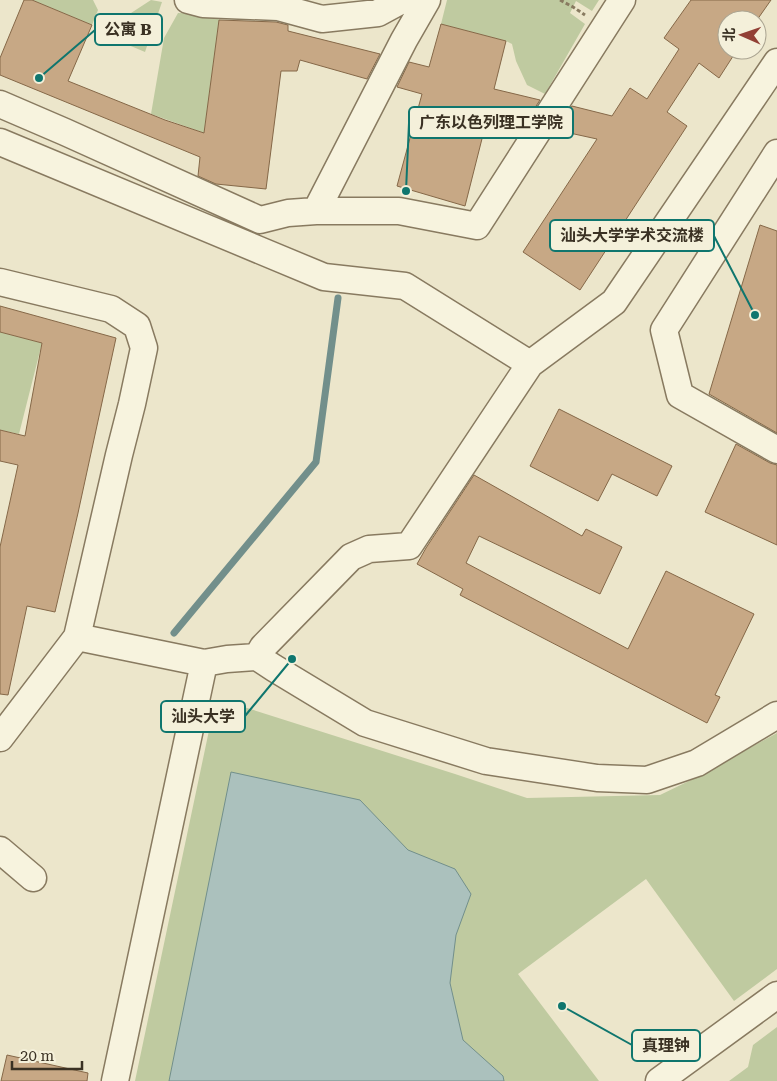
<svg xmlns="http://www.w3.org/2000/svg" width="777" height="1081" viewBox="0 0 777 1081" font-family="'Roboto Serif','Noto Sans SC',serif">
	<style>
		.green { fill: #bfcaa0 }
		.water { fill: #abc1bd; stroke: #728f8b }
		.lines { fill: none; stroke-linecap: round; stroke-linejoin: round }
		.stream { stroke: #728f8b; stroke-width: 7 }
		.building { fill: #c7a885; stroke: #856848 }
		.minor-casing { stroke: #887a60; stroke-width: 29 }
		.path { stroke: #887a60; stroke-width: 3; stroke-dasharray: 4 2.5; stroke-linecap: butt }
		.minor { stroke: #f7f3de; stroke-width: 26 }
		.leader { fill: none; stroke: #0f766e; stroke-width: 2 }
		.callout-dot { fill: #0f766e; stroke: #f4f0da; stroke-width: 2 }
		.callout { fill: #f4f0da; stroke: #0f766e; stroke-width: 2 }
		.callout-label { font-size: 16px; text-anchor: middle; font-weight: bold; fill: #3a3123 }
	</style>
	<rect width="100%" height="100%" fill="#ece6cb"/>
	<path class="green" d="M32 0H93L98 10 92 25Z
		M151 0 162 2 145 52 119 41 131 13Z
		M447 0H599L592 11 576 1 570 13 585 24 545 94 527 85 516 61 512 44 506 41 441 24Z
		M178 13 220 14 204 133 151 114 164 38Z
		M0 332 42 343 19 434 0 430Z
		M244 707 455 774 527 798 660 795 691 780 777 733V969L734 1001 646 879 518 974 599 1081H135L211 721Z
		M777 1027V1081H729L748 1067 753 1045Z"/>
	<path class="water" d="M231 772 360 800 408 850 455 869 471 894 456 935 450 983 463 1040 503 1076 504 1081H169Z"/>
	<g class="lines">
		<path class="stream" d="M174 633 316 462 338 298"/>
	</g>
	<path class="building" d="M24 0H32L92 25 68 81 165 120 204 133 219 20 276 22 288 25V31L380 54 367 79 300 60 297 71H281L266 189 216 184 198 176 200 157 0 75V58Z
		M691 0H771L757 20H727V50H737L719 78 699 63 667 112 687 126 580 290 523 252 597 139 556 130 572 106 612 116 630 88 647 99 679 49 664 38Z
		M441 24 506 41 494 89 540 100 525 123 488 115 465 206 397 186 422 94 397 87 409 62 429 67Z
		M760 225 777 231V433L709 394Z
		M0 306 116 338 78 513 55 612 27 606 8 695 0 694V547L18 465 0 461V430L25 436 42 343 0 332Z
		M559 409 672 466 657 496 612 474 598 501 530 466Z
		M736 444 770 463 777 465V545L705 512Z
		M474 475 582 536 586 529 622 547 600 594 479 536 466 563 628 649 666 571 754 614 715 695 720 697 707 723 460 595 463 589 417 564 426 548Z
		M7 1055 88 1073 87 1081H1Z"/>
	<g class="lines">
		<g class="minor-casing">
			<path id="minor" d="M188 0 203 4 278 7 322 19 378 13 402 0
				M0 104 65 132 260 220 288 213 316 211 404 40 427 0
				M0 142 324 277 405 286 530 364
				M777 153 664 330 680 395 777 450
				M316 211H399L477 226 622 0
				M0 282 111 309 137 326 144 348 132 404 119 455 77 637 0 738
				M77 637 204 663
				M257 657 274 668 365 723 486 761 597 778 647 780 697 763 777 715
				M0 850 33 878
				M115 1081 204 663 227 659 257 657 263 647 351 557 369 549 409 546 530 364 614 302 777 62
				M659 1081 777 995"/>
		</g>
		<path class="path" d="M560 0 573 7 585 15"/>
		<use href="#minor" class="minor"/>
	</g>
	<path class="leader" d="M39 78L95 30M406 191L409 123M755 315L714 236M292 659L245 716M562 1006L632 1045"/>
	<g class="callout-dot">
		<circle cx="39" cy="78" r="5"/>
		<circle cx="406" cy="191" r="5"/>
		<circle cx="755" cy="315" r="5"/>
		<circle cx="292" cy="659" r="5"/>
		<circle cx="562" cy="1006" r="5"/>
	</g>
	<g class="callout">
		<rect x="95" y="14" width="67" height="31" rx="5"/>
		<rect x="409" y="107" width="164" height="31" rx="5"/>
		<rect x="550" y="220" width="164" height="31" rx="5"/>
		<rect x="161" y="701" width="84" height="31" rx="5"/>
		<rect x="632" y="1030" width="68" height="31" rx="5"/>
	</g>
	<g class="callout-label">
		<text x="128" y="35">公寓 B</text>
		<text x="491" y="128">广东以色列理工学院</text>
		<text x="632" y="241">汕头大学学术交流楼</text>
		<text x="203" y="722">汕头大学</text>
		<text x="666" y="1051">真理钟</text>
	</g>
	<g transform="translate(742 35) rotate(272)"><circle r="24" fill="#f4f0da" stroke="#aaa491"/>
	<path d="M0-4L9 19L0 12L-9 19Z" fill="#924035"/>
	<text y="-8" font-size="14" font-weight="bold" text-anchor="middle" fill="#3a3123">北</text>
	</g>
	<path d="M12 1061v8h70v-8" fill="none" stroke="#3a3123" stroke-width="2.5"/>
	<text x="20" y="1061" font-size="15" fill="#3a3123" stroke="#f4f0da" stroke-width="4" paint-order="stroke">20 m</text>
</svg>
